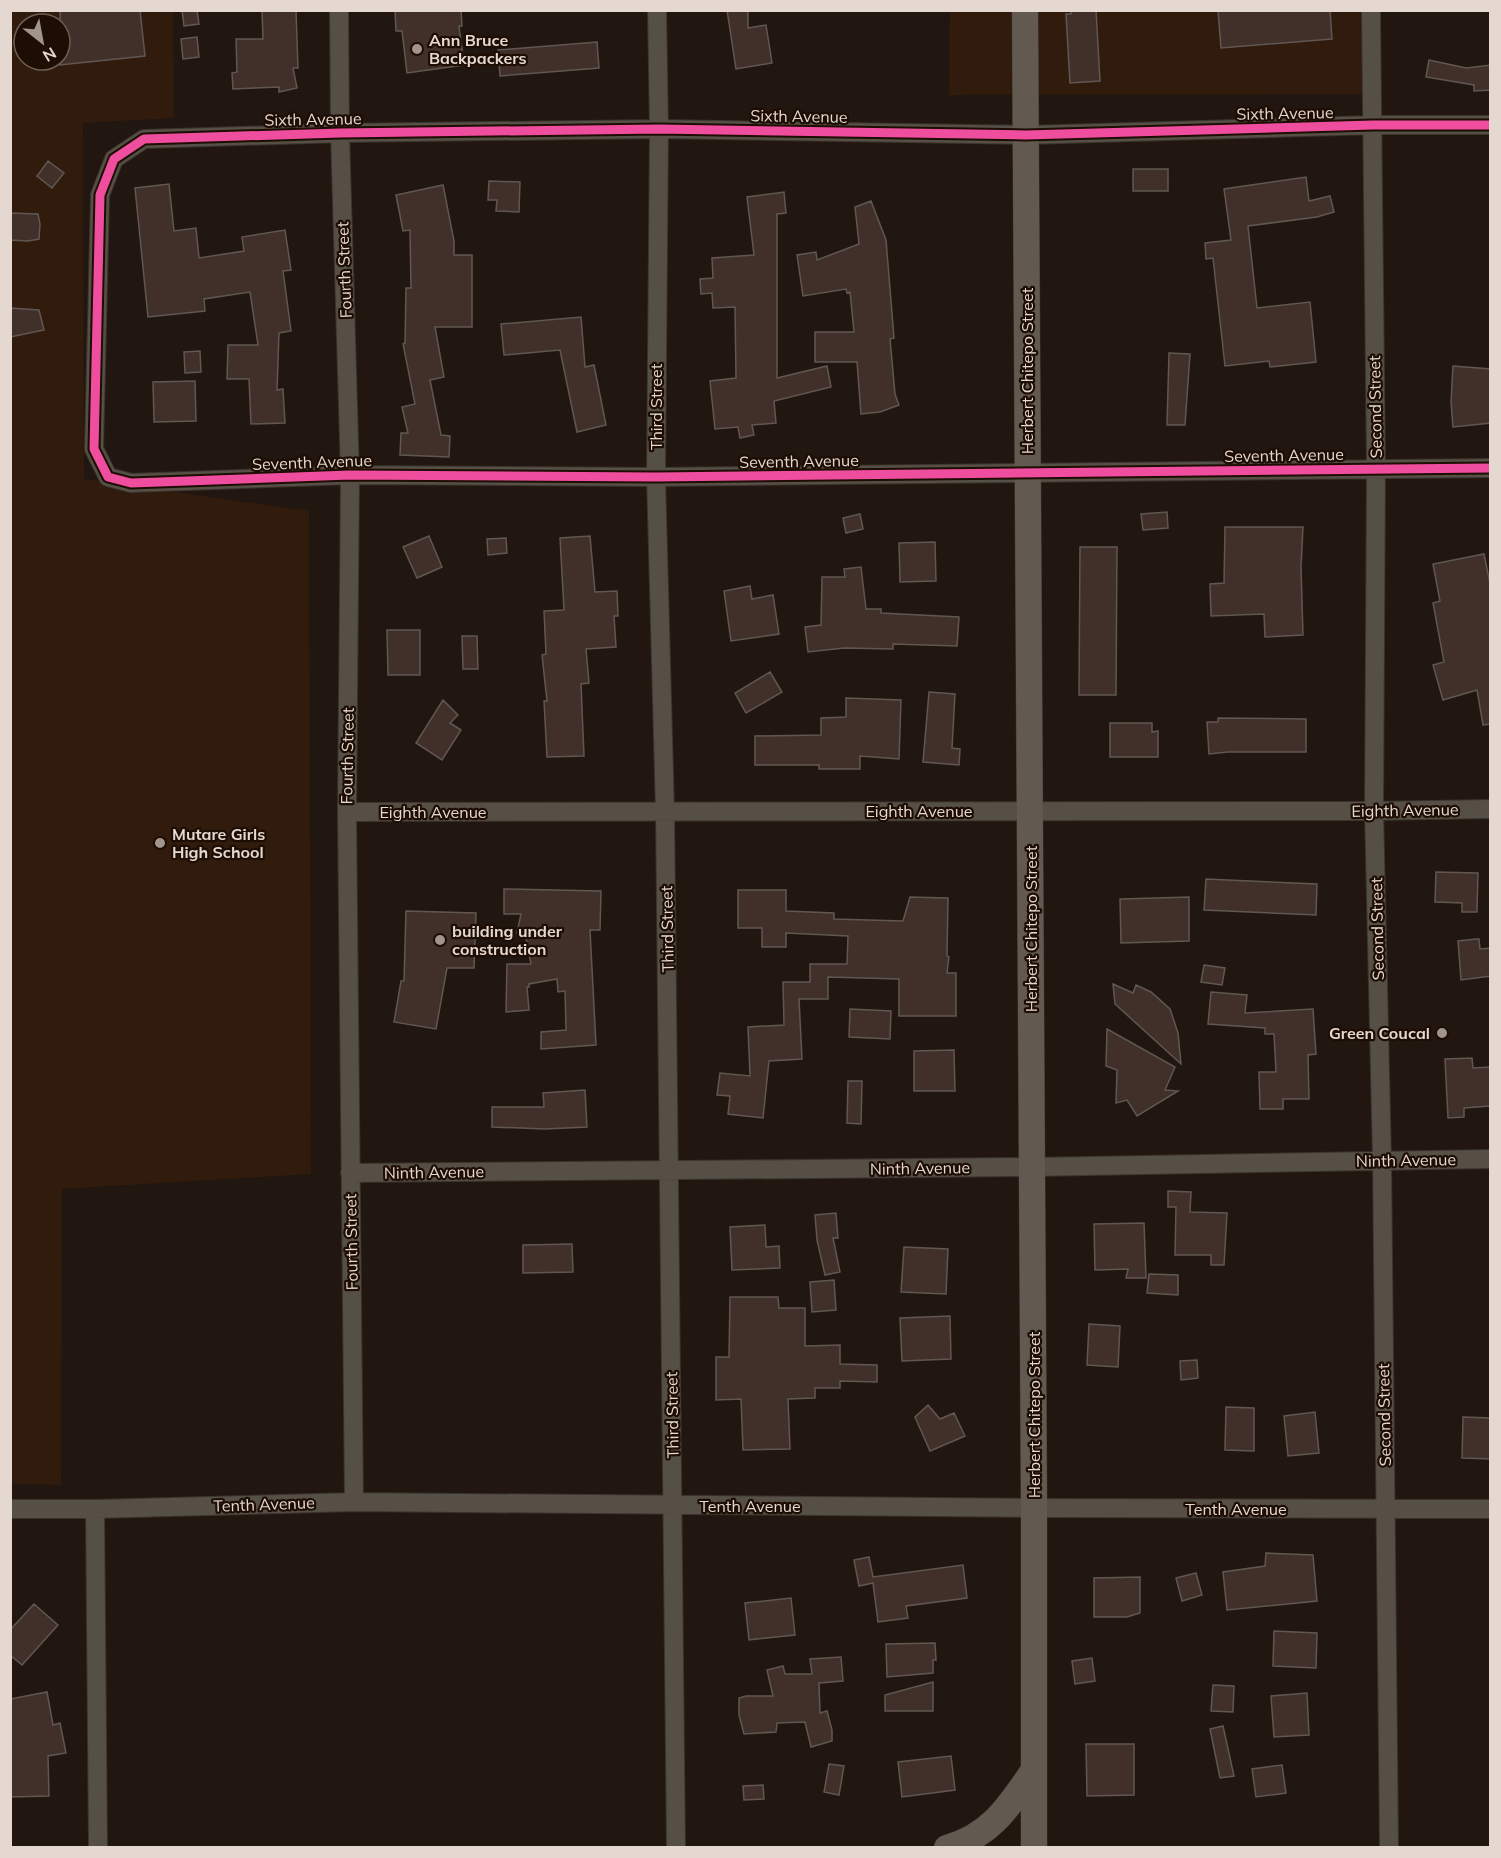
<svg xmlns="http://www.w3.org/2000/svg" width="1501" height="1858" viewBox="0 0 1501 1858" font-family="Mulish,sans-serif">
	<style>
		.built { fill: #301b0c; fill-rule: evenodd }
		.building { fill: #41302a; stroke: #605753; stroke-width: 1.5 }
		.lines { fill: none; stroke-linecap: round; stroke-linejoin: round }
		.street-casing { stroke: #3b332d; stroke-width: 20 }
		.secondary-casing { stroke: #3b332d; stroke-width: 27 }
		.street { stroke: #554f46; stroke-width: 18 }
		.secondary { stroke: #625a50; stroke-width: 26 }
		.cycleway-casing { stroke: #1d0d03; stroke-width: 13 }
		.cycleway { stroke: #ef4d9e; stroke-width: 9 }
		.poi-dot { fill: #a0948d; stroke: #1d0d03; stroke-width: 2 }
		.labels { text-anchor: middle; stroke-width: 4.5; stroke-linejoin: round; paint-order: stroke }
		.poi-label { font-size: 16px; font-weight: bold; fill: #e4d8d0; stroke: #1d0d03; text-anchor: start }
		.street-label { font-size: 16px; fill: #e4d8d0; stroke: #1d0d03 }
	</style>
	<rect width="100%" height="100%" fill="#211710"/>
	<path class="built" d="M11 11H173L174 118 83 123 84 479 309 511 311 1174 62 1189 61 1485 11 1484ZM24 24H60V60H24Z
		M950 11H1369L1371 94 949 95Z"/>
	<path class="building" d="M60 10H140L145 56 60 65Z
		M182 10H197L199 24 184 26Z
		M262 10H296L298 68H293L297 88 279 92V87L233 89 232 73 237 72 236 39H263Z
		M395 10H461L462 26H459L464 65 407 73 402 31H396Z
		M727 10H748V28L766 25 772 63 736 69Z
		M1071 10H1096L1100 81 1070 83 1066 14H1071Z
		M1218 10H1330L1332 39 1221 48Z
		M197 37 199 57 183 59 181 39Z
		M597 42 599 68 500 76 498 50Z
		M1429 60 1466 68 1491 65V90L1474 91V85L1426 77Z
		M48 161 64 173 52 188 37 176Z
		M1133 169H1168V191H1133Z
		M1306 177 1309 201 1330 196 1334 212 1317 217 1248 226 1257 308 1310 302 1316 362 1270 367 1269 361 1225 366 1213 258 1206 259 1205 243 1231 240 1224 189Z
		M489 181 520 182 519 212 496 211 497 200H488Z
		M169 184 174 231 196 228 199 258 244 251 242 237 285 230 291 270 283 271 291 331 279 333 277 390 283 389 285 423 251 424 249 379H227L228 345H258L250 292 204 299 205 311 148 317 135 188Z
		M443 185 454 241V255H472V327H435L444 377 430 380 441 435 450 436 449 457 400 455 401 433H408L402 407 415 404 403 344 405 343 406 288H411L410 230 403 231 396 195Z
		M784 192 786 213 777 214V378L827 366 831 387 774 401 776 423 752 425 754 435 740 438 738 427 715 429 710 381 736 378 735 307 713 308 712 293 701 294 700 279 713 278 712 258 754 255 747 197Z
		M871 201 886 240 894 338 890 339 895 394 899 405 880 412 861 414 857 362H815V332H854L850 292 847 293 846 289 803 296 797 255 816 252 817 260 859 244 855 207Z
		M10 213 38 214 40 224 39 239 28 241 10 240Z
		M10 308 39 310 44 330 10 337Z
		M581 317 585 367 594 365 606 425 577 432 560 350 504 355 501 324Z
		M200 351 201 372 185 373 184 352Z
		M1169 353 1190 354 1185 425H1167Z
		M1453 366 1491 369V423L1453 427 1451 402Z
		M195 381 196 421 154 422 153 382Z
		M1167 512 1168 528 1143 530 1141 514Z
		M860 514 863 529 846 533 843 518Z
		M1225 527H1303L1301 567 1303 635 1265 637 1264 614 1211 616 1210 584 1224 583Z
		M429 536 442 567 417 578 403 547Z
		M590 536 595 592 617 591 618 616H614L616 647 586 649 589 683 581 684 584 756 547 757 544 701H547L542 655 546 654 544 611 564 610 560 538Z
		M506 538 507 553 488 555 487 539Z
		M935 542 936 581 900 582 899 543Z
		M1080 547H1117L1116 695H1079Z
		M1484 554 1491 588V724L1483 725 1477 690 1443 700 1433 665 1444 662 1433 603 1440 601 1433 564Z
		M861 567 866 609H881V613L959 617 957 646 893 644V649L844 648 808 652 805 627 821 625 822 577H845L844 569Z
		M750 586 752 599 773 595 779 634 731 641 724 591Z
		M387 630H420V675H388Z
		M462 636H477L478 669H463Z
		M770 672 782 692 746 713 735 693Z
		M929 692 955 694 952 748 960 749 959 765 923 762Z
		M846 698 901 700 899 759 860 756V769H819V765H755V736L821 735V718L846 717Z
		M443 700 458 715 450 723 461 730 442 760 416 743Z
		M1218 718 1306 719V752H1228L1209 754 1207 722H1218Z
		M1110 723H1152V732L1158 731V757H1110Z
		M1436 872 1478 873 1477 912H1462V903L1435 902Z
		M1206 879 1317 884 1316 915 1204 910Z
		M504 889 601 891 600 930H590L596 1045 541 1049V1032L566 1030 565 991 558 992 557 979 529 984V987H527L529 1010 506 1012 507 964H531L525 933H517L521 914H504Z
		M738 890H786V911L834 913V919L903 921 910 897 948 898 947 956 949 957 947 973H956V1016H899V979L828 977V999H799L802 1059 769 1061 763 1118 728 1114 730 1096 717 1095 720 1073 750 1076 748 1027 784 1025 783 982H810V964H847L848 936 786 933V947H762V928H738Z
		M1189 897V941L1121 943 1120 899Z
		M406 911 476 913 474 968H447L436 1029 394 1022 401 981H404Z
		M1476 939H1479L1480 949 1491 948V976L1461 980 1458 941Z
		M1204 965 1225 968 1222 985 1201 982Z
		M1113 984 1133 993 1136 985 1151 992 1170 1009 1178 1033 1181 1064 1115 1004Z
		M1211 992 1247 995 1245 1013 1313 1009 1316 1054 1308 1055 1309 1099H1283V1109H1260L1259 1072H1276L1274 1034H1265V1028L1208 1024Z
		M850 1009 891 1011 890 1039 849 1037Z
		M1107 1029 1175 1067 1165 1090 1178 1091 1137 1116 1127 1100 1116 1103 1117 1070 1106 1066Z
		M954 1050 955 1091H914V1051Z
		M1472 1058 1473 1068 1491 1067 1490 1106 1464 1108V1117L1448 1118 1445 1059Z
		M848 1081H862L861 1124 847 1123Z
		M585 1090 587 1127 545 1129 492 1127V1107H544L543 1093Z
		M1168 1191 1191 1192 1190 1212 1227 1213 1224 1265H1211V1255H1175L1176 1207H1168Z
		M836 1213 838 1238H833L840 1272 825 1275 817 1240 815 1215Z
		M1144 1223 1146 1278H1126L1128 1269 1095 1270 1094 1224Z
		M765 1225 766 1247 779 1246 780 1268 732 1270 730 1227Z
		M572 1244 573 1272 523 1273V1245Z
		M904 1247 948 1249 946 1294 901 1292Z
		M1149 1274 1178 1275V1295L1147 1293Z
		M834 1280 836 1310 812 1312 810 1282Z
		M730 1297H778L779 1308H805V1346L840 1345V1364L877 1365V1382L840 1381V1388H815V1398L788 1399 790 1449 743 1450 741 1399 716 1400V1357H729Z
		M950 1316 951 1359 902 1361 900 1318Z
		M1089 1324 1120 1326 1118 1367 1087 1365Z
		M1197 1360 1198 1378 1181 1380 1180 1361Z
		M928 1405 940 1419 954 1413 965 1436 930 1451 915 1417Z
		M1226 1407 1254 1408V1451L1225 1450Z
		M1315 1412 1319 1453 1288 1456 1284 1416Z
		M1463 1417 1491 1418V1459L1462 1458Z
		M1266 1553 1313 1555 1317 1601 1227 1610 1223 1572 1265 1566Z
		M869 1557 873 1577 963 1565 967 1598 906 1606 908 1618 878 1622 873 1583 859 1586 854 1560Z
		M1196 1573 1202 1595 1182 1601 1176 1578Z
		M1140 1577V1613L1127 1617H1094V1578Z
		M791 1598 795 1635 749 1640 745 1603Z
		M34 1604 58 1625 22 1665 10 1655V1630Z
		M1274 1631 1317 1633 1316 1668 1273 1666Z
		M935 1643 936 1660H933V1673L887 1677 886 1644Z
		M841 1657 843 1681 819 1683 820 1713 827 1711 832 1730V1741L811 1747 805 1722 777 1723 776 1732 744 1734 739 1715V1698L746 1696H773L767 1670 783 1666 785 1674H812L810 1659Z
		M1092 1658 1095 1681 1075 1684 1072 1661Z
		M933 1682V1711H885V1695Z
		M1213 1685 1234 1686 1233 1712 1211 1711Z
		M47 1692 53 1725 60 1723 66 1753 48 1756 49 1796 10 1797V1699Z
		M1307 1693 1309 1735 1274 1737 1271 1696Z
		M1223 1726 1234 1776 1220 1778 1210 1729Z
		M1086 1744H1134V1795L1087 1796Z
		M951 1756 955 1790 902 1797 898 1762Z
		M829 1764 844 1766 839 1795 824 1792Z
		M1282 1765 1286 1793 1256 1797 1252 1769Z
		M763 1785 764 1799 744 1800 743 1786Z"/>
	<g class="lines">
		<g class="street-casing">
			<path id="street" d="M339 10 340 133 350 475 347 812 354 1502
				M657 10 659 129 656 477 665 811 676 1848
				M1371 10 1376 469 1374 811 1382 1160 1389 1848
				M1490 125H1373L1026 135 659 129 340 133 144 139 114 159 100 195 94 449 108 477 131 483 350 475 656 477 1490 468
				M347 812 1374 811 1490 809
				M350 1173 1032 1167 1490 1159
				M10 1509H95L354 1502 1034 1508 1490 1509
				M95 1509 98 1848"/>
		</g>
		<g class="secondary-casing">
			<path id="secondary" d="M1025 10 1034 1508V1848
				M947 1848C992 1835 1009 1806 1034 1770"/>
		</g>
		<use href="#street" class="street"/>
		<use href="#secondary" class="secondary"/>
		<g class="cycleway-casing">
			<path id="cycleway" d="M1490 125H1373L1026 135 659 129 340 133 144 139 114 159 100 195 94 449 108 477 131 483 350 475 656 477 1490 468"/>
		</g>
		<use href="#cycleway" class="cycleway"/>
	</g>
	<g class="poi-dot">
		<circle cx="417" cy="49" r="6"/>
		<circle cx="160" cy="843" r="6"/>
		<circle cx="440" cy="940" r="6"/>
		<circle cx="1442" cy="1033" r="6"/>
	</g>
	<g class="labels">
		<g class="poi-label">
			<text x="429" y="46">Ann Bruce<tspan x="429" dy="18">Backpackers</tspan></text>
			<text x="172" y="840">Mutare Girls<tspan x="172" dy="18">High School</tspan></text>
			<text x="452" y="937">building under<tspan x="452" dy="18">construction</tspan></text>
			<text x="1430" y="1039" text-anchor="end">Green Coucal</text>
		</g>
		<g class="street-label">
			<text transform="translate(1285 113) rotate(-1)" y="6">Sixth Avenue</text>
			<text transform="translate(799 116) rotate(1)" y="6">Sixth Avenue</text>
			<text transform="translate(313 119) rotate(-1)" y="6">Sixth Avenue</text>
			<text transform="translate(344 270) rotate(-92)" y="6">Fourth Street</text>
			<text transform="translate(1027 371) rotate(-90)" y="6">Herbert Chitepo Street</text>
			<text transform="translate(656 407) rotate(-90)" y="6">Third Street</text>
			<text transform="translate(1375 407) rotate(-91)" y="6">Second Street</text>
			<text transform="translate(1284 455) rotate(-1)" y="6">Seventh Avenue</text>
			<text transform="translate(799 461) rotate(-1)" y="6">Seventh Avenue</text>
			<text transform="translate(312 462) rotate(-2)" y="6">Seventh Avenue</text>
			<text transform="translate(347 756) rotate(-89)" y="6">Fourth Street</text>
			<text transform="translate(1405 810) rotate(-1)" y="6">Eighth Avenue</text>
			<text x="919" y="817">Eighth Avenue</text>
			<text x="433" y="818">Eighth Avenue</text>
			<text transform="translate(667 929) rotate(-91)" y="6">Third Street</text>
			<text transform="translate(1031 929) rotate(-90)" y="6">Herbert Chitepo Street</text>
			<text transform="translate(1377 929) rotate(-91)" y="6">Second Street</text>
			<text transform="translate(1406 1160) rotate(-1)" y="6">Ninth Avenue</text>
			<text transform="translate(920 1168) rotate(-1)" y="6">Ninth Avenue</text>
			<text transform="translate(434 1172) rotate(-1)" y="6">Ninth Avenue</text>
			<text transform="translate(351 1242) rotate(-91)" y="6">Fourth Street</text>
			<text transform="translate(672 1415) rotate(-91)" y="6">Third Street</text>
			<text transform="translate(1034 1415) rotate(-90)" y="6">Herbert Chitepo Street</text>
			<text transform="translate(1384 1415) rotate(-91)" y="6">Second Street</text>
			<text transform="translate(264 1504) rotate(-2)" y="6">Tenth Avenue</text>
			<text x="750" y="1512">Tenth Avenue</text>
			<text x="1236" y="1515">Tenth Avenue</text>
		</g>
	</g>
	<rect width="1501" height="1858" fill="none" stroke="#e4d8d0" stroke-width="24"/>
	<g transform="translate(42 42) rotate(149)"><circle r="28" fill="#1d0d03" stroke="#6d5e55" stroke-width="1.5"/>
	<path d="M0-4.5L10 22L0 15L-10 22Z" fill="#a0948d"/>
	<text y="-9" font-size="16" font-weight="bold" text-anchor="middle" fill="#e4d8d0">N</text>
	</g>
</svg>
